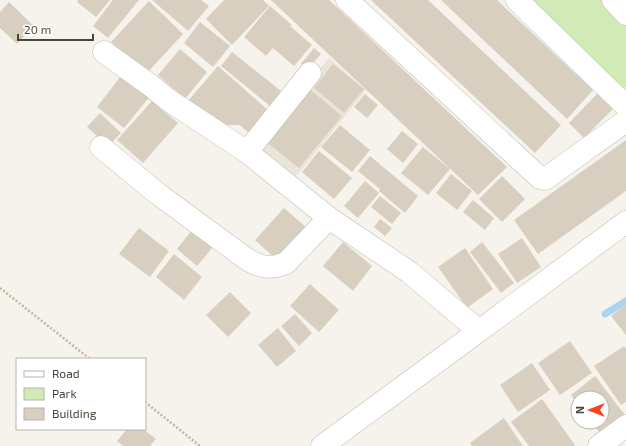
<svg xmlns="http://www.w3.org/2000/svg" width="626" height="446" viewBox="0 0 626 446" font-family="'Exo 2',sans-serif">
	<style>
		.residential { fill: #eae5da }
		.green { fill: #d2eab5 }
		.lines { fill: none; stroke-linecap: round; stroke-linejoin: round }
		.stream { stroke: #a9d4f2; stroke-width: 7 }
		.building { fill: #d8cfc1 }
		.street-casing { stroke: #c2bbae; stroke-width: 23 }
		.path { stroke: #c4b79f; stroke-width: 2.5; stroke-dasharray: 2 2; stroke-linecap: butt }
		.street { stroke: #fff; stroke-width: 22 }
	</style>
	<rect width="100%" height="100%" fill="#f6f3ec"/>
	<path class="residential" d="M329 58 366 90 295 178 253 148Z"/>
	<path class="green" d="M526 0H604L626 24V87L617 96Z"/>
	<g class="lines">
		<path class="stream" d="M605 314 626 301"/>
	</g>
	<path class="building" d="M78 0H110L96 17 77 2Z
		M113 0H139L108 38 93 26Z
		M152 0H201L209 6 188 31Z
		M224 0H263L269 6 232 45 206 19Z
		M271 0H329L507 167 478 195Z
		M371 0H428L561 125 535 153Z
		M441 0H497L593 90 567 119Z
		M149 1 183 34 146 74 111 42Z
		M9 2 34 26 17 44 0 28V12Z
		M270 6 292 25 290 26 312 45 294 66 273 48 266 56 244 37Z
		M200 22 230 46 213 67 184 43Z
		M314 48 321 54 307 70 301 64Z
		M180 49 207 72 185 99 158 75Z
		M232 52 286 95 275 110 221 66Z
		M333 64 364 89 344 113 314 88Z
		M218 66 270 112 251 135 240 125H214L187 102Z
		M124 72 151 95 124 128 97 107Z
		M307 87 342 116 299 168 264 140Z
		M599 92 615 107 584 138 569 123Z
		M365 94 378 105 367 118 354 107Z
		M152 101 178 123 143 163 117 140Z
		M100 113 121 133 108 146 87 127Z
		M340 125 370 150 352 172 321 147Z
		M402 131 418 144 403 163 387 149Z
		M626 140V191L538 254 514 220Z
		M423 147 450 169 428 195 401 173Z
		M319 151 352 178 334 199 302 172Z
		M370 156 418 196 405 213 379 191 380 189 358 171Z
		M451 174 472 191 457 210 436 193Z
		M502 176 525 199 502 222 479 199Z
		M365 181 379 193 358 218 344 206Z
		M380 196 401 213 392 224 371 207Z
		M473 200 494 218 485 230 463 212Z
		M284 208 307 228 278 261 255 240Z
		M380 219 392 228 385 236 374 227Z
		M139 228 169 251 150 277 119 254Z
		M192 230 213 247 197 266 177 249Z
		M522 238 541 267 517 283 498 254Z
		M343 242 372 266 353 291 323 266Z
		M482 242 514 283 501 293 470 252Z
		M465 248 493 289 467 308 438 267Z
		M174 254 202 277 184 300 156 277Z
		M310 284 339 310 319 332 290 306Z
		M230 292 251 313 228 337 206 315Z
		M626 304V335L611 316Z
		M295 314 312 333 299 346 281 326Z
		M278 328 296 351 277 367 258 345Z
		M570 341 592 373 560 395 538 363Z
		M624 346 626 349V402L621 405 594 366Z
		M532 363 550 390 518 412 500 385Z
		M595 376 625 415 600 433 591 422H602V398H578V405L571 395Z
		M542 399 575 445 574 446H529L511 422Z
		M504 418 523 446H472L470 443Z
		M127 429H143L156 439 150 446H123L117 441Z"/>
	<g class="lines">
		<g class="street-casing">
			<path id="street" d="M347 0 540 178 545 179 626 121
				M517 0 626 106
				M613 0 626 14
				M104 52 150 85 167 99 247 152 329 218 409 272 479 331
				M101 147 158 194 248 260C262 268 271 269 286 263L329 218
				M247 152 310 73
				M322 446 479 331 626 222
				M599 446 626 426"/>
		</g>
		<path class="path" d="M0 288 90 359
			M145 402 200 446"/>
		<use href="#street" class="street"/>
	</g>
	<rect x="16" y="358" width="130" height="72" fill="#ffffff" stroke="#b7b4b0"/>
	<rect x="24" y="371" width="20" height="6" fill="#ffffff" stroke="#b7b4b0"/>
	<text x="52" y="378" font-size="12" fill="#4b4439">Road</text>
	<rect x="24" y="388" width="20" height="12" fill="#d2eab5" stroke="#b7b4b0"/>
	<text x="52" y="398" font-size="12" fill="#4b4439">Park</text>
	<rect x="24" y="408" width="20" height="12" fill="#d8cfc1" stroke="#b7b4b0"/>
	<text x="52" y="418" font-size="12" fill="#4b4439">Building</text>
	<g transform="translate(590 410) rotate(270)"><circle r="19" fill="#ffffff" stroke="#b7b4b0"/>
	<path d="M0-3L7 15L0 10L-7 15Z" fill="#fc3f1d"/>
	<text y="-6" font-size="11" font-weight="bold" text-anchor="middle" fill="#4b4439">N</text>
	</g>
	<path d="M18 34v6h75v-6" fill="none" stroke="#4b4439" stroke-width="2"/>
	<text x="24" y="34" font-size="12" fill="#4b4439" stroke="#ffffff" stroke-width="3" paint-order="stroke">20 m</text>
</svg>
